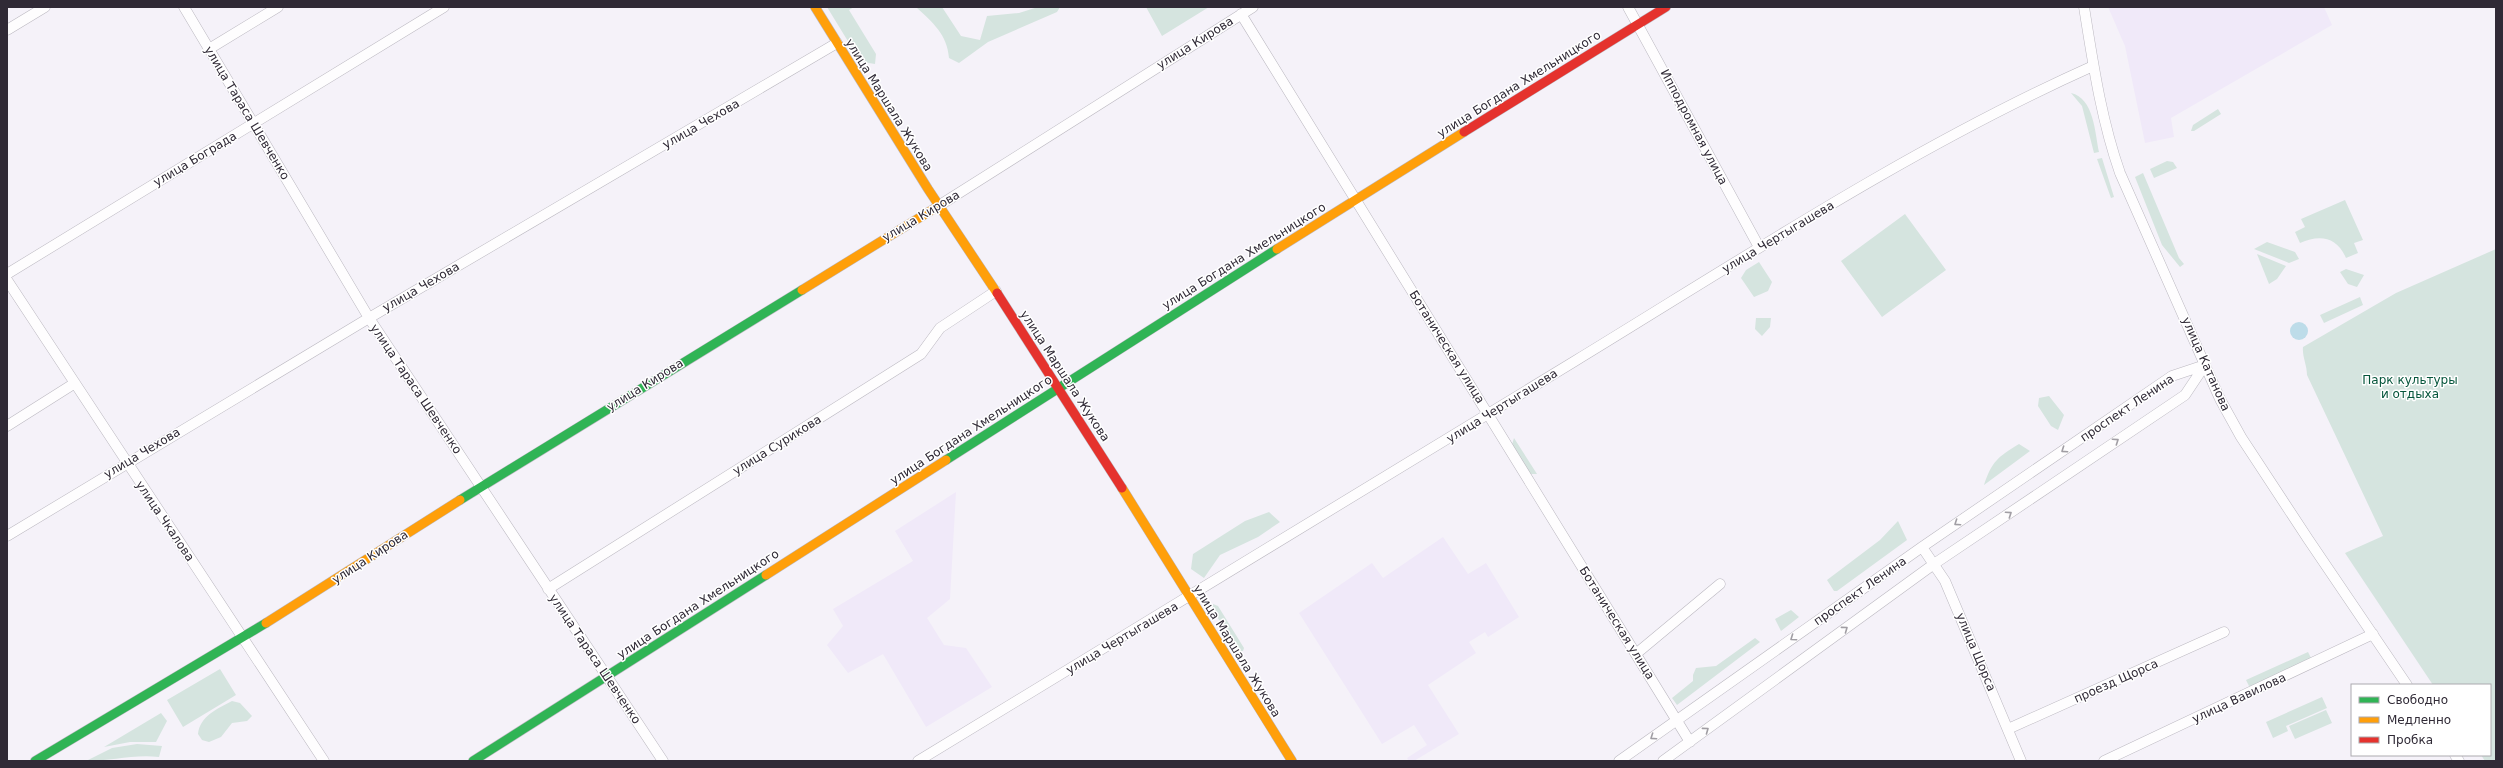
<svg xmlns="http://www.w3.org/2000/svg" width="2503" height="768" viewBox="0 0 2503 768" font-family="'DejaVu Sans',sans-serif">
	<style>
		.built { fill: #f0e9f9 }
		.green { fill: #d5e4df }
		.water { fill: #bddce9 }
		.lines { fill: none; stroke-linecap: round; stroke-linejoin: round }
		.street-casing { stroke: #bbb8c0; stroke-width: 11 }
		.fast-casing { stroke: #bbb8c0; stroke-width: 10 }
		.slow-casing { stroke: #bbb8c0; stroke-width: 10 }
		.jam-casing { stroke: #bbb8c0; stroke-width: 10 }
		.street { stroke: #fefdfe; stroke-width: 10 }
		.fast { stroke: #30b455; stroke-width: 9 }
		.slow { stroke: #ff9f0a; stroke-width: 9 }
		.jam { stroke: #e5322d; stroke-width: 9 }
		.oneway { stroke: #a19ea4 }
		.labels { text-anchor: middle; stroke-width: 3; stroke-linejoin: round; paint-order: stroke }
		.street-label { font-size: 12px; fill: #302a36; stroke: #fff }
		.park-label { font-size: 12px; fill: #05553b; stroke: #fff }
	</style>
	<rect width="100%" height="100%" fill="#f5f2f9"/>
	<path class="built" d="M2108 7H2324L2332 25 2171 118 2174 137 2145 143 2125 46Z
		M956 492 950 599 927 618 944 645 966 648 992 687 926 727 883 654 848 673 827 645 843 626 833 609 913 561 895 531Z
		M1443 537 1468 574 1486 563 1519 617 1488 637 1485 632 1469 642 1476 653 1428 685 1459 734 1414 761H1409L1407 758 1427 745 1414 725 1382 744 1299 613 1372 563 1383 578Z"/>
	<path class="green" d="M827 7H854L849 10 876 54 875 64 863 62 857 56Z
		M916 7H942L961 36 980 40 987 16 1019 13 1038 7H1060L1057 12 988 42 959 63 949 58C947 34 933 23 916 7Z
		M1146 7H1209L1162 36Z
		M2071 93C2094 98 2095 133 2099 152L2094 153 2082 106Z
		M2218 109 2221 114 2194 131H2191L2193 125Z
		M2102 158 2114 197 2111 198 2097 159Z
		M2167 161 2173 162 2177 168 2154 178 2150 169Z
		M2143 173 2179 258 2184 264 2180 267 2162 245 2135 177Z
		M2345 200 2363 240 2354 243 2358 253 2346 258C2337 237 2320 234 2300 243L2295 232 2305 227 2301 219Z
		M1905 214 1946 270 1882 317 1841 261Z
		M2267 242 2295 252 2299 259 2289 263 2254 249Z
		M2496 249V761H2485L2481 755H2490V685H2433L2345 553 2383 536 2307 375C2307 365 2302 356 2303 347L2396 293Z
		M2257 254 2286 266 2277 279 2269 284Z
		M1759 262 1772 282 1768 291 1754 297 1741 278 1746 270Z
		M2346 269 2364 275 2357 287 2348 284 2340 272Z
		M2360 297 2363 305 2324 323 2320 315Z
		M1756 318H1771L1770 327 1762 336 1755 329Z
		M2049 396 2064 415 2058 430 2051 426 2038 406 2039 398Z
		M1514 438 1537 474H1525L1510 451Z
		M2019 444 2030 451 1984 485C1992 461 1998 457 2019 444Z
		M1269 512 1280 522 1258 537 1220 555 1204 578 1191 569 1193 554 1245 521Z
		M1898 521 1907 540 1837 591H1834L1827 580 1880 540Z
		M1213 604 1218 606 1244 648 1243 651H1239L1212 609Z
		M1791 610 1799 617 1781 631 1775 619Z
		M1755 638 1760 642 1677 705 1672 698 1693 681V675L1696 668 1716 666Z
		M2308 652 2312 660 2250 688 2246 680Z
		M220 669 236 695 183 727 167 700Z
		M2322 697 2327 708 2286 726 2288 731 2273 738 2266 722Z
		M232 701 240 703 252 716 247 721 232 723 221 737 209 742 202 740 198 734C200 716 217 709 232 701Z
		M2326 710 2332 723 2295 739 2289 726Z
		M161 713 167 721 156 742H130L104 747Z
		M137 744 162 746 159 757C134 754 111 761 86 761L112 748Z"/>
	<path class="water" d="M2290 331a9 9 0 1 1 18 0a9 9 0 1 1-18 0Z"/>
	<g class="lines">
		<g class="street-casing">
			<path id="street" d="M184 7 369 318 663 761
				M1628 7 1759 247
				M2084 7C2093 63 2101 119 2120 173L2220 399 2241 437 2308 539 2407 685
				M1241 14 1690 742
				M7 30 45 7
				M209 49 278 7
				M940 205 1253 7
				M7 274 444 7
				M7 280 324 761
				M7 426 75 383
				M7 536 369 318 837 43
				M1922 547 1945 581 2021 761
				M548 589 921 354 940 328 996 291
				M1637 653 1720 584
				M2008 729 2224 632
				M2455 755 2459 761
				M918 761C1137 628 1356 495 1575 361 1744 258 1912 147 2093 66
				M1619 761 1922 547 2172 376 2205 365
				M1663 761 1934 564 2185 395 2205 365
				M2104 761 2373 634"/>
		</g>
		<g class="fast-casing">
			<path id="fast" d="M946 460 1277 249
				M460 500 802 290
				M35 761 266 623
				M473 761 766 575"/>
		</g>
		<g class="slow-casing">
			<path id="slow" d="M815 7 928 189 997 293
				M1277 249 1464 132
				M802 290 940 205
				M1122 488 1292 761
				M766 575 946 460
				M266 623 460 500"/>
		</g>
		<g class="jam-casing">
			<path id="jam" d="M1464 132 1666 7
				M997 293 1122 488"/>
		</g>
		<use href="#street" class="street"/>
		<use href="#fast" class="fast"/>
		<use href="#slow" class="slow"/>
		<use href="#jam" class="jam"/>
	</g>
	<defs><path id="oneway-chevron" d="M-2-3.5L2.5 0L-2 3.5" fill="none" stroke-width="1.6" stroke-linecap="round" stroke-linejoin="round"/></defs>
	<g class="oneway">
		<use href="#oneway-chevron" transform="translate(2116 441) rotate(-34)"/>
		<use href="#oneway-chevron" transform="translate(2064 450) rotate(146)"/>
		<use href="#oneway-chevron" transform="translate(2009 514) rotate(-34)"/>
		<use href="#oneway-chevron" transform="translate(1957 523) rotate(146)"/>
		<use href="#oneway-chevron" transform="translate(1845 629) rotate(-36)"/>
		<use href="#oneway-chevron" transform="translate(1793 638) rotate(145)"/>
		<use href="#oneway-chevron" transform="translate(1706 730) rotate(-36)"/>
		<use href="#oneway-chevron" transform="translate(1653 737) rotate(146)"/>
	</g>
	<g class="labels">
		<g class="street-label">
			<text transform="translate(1195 43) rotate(-32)" y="4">улица Кирова</text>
			<text transform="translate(1519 84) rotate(-32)" y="4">улица Богдана Хмельницкого</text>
			<text transform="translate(889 105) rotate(58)" y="4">улица Маршала Жукова</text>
			<text transform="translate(247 113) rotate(59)" y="4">улица Тараса Шевченко</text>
			<text transform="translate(701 124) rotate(-30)" y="4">улица Чехова</text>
			<text transform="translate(1694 127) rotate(62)" y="4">Ипподромная улица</text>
			<text transform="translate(195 159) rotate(-31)" y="4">улица Бограда</text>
			<text transform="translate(921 216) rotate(-31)" y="4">улица Кирова</text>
			<text transform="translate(1778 237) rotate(-31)" y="4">улица Чертыгашева</text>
			<text transform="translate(1244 256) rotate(-32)" y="4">улица Богдана Хмельницкого</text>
			<text transform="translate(421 287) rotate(-30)" y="4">улица Чехова</text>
			<text transform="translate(1447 347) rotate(58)" y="4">Ботаническая улица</text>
			<text transform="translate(2206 364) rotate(66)" y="4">улица Катанова</text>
			<text transform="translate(1065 376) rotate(57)" y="4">улица Маршала Жукова</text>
			<text transform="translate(645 385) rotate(-32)" y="4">улица Кирова</text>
			<text transform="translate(416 389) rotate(56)" y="4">улица Тараса Шевченко</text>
			<text transform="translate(1502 406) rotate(-32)" y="4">улица Чертыгашева</text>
			<text transform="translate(2127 408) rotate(-34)" y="4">проспект Ленина</text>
			<text transform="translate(971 430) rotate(-33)" y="4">улица Богдана Хмельницкого</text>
			<text transform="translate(777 445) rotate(-32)" y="4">улица Сурикова</text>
			<text transform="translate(142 453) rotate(-31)" y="4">улица Чехова</text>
			<text transform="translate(165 521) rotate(56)" y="4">улица Чкалова</text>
			<text transform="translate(370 557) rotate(-33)" y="4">улица Кирова</text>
			<text transform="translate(1860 591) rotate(-35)" y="4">проспект Ленина</text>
			<text transform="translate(698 604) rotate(-33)" y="4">улица Богдана Хмельницкого</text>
			<text transform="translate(1617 623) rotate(58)" y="4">Ботаническая улица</text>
			<text transform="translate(1122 638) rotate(-31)" y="4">улица Чертыгашева</text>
			<text transform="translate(1237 651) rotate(58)" y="4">улица Маршала Жукова</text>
			<text transform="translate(1976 652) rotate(67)" y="4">улица Щорса</text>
			<text transform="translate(595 659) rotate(56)" y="4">улица Тараса Шевченко</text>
			<text transform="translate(2116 681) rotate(-24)" y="4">проезд Щорса</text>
			<text transform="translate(2239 698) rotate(-25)" y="4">улица Вавилова</text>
		</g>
		<g class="park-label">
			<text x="2410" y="384">Парк культуры<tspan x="2410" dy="14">и отдыха</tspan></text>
		</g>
	</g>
	<rect width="2503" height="768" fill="none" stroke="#302a36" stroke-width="16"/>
	<rect x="2351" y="684" width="140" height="72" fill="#ffffff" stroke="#acaaaf"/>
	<rect x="2359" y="697" width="20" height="6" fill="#30b455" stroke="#acaaaf"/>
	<text x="2387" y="704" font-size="12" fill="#302a36">Свободно</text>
	<rect x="2359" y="717" width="20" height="6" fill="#ff9f0a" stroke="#acaaaf"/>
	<text x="2387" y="724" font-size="12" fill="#302a36">Медленно</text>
	<rect x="2359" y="737" width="20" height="6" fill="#e5322d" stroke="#acaaaf"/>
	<text x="2387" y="744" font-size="12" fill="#302a36">Пробка</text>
</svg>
